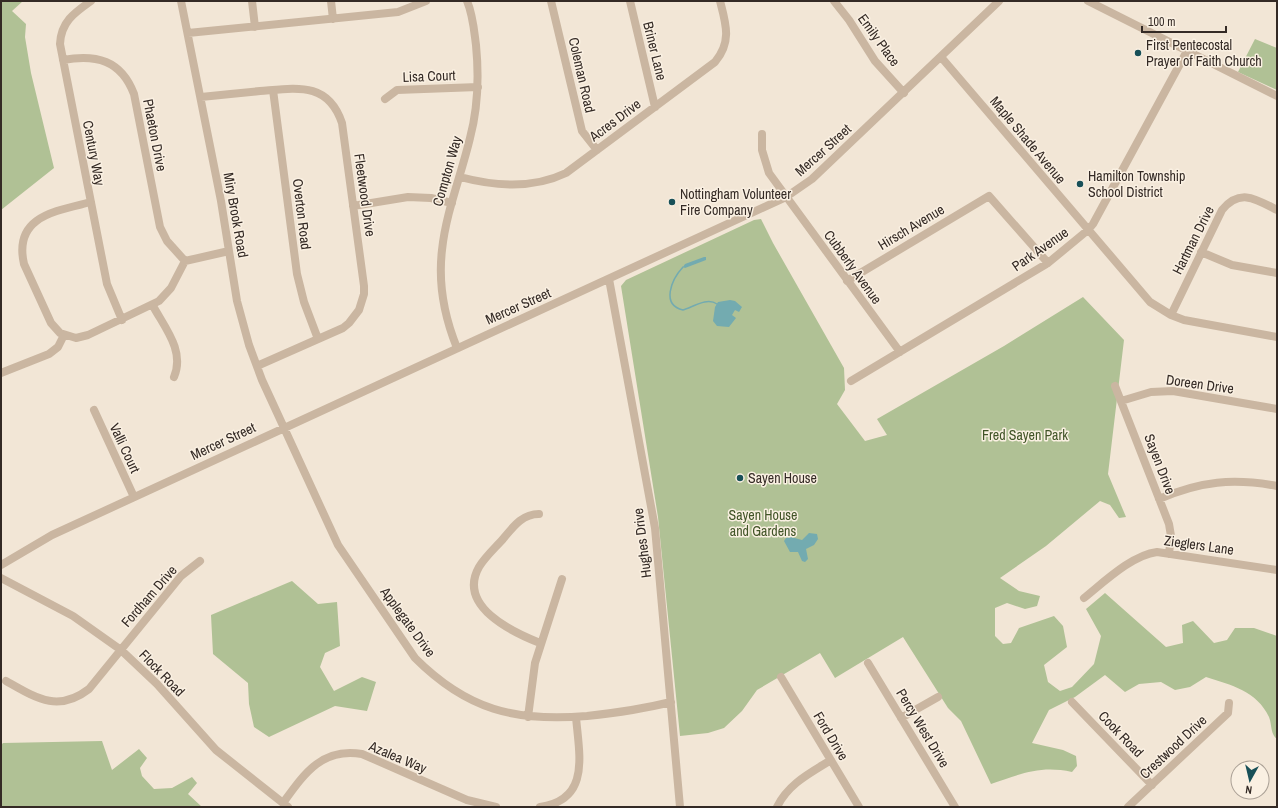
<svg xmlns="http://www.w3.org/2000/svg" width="1278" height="808" viewBox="0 0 1278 808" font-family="'Archivo Narrow',sans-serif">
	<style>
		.green { fill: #b0c195 }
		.water { fill: #73abb0 }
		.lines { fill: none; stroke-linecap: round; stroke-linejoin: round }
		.stream { stroke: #73abb0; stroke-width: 1.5 }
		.minor { stroke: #cab6a1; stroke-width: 8 }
		.poi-dot { fill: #185058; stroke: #faf0e2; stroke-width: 1.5 }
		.labels { text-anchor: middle; stroke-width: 3; stroke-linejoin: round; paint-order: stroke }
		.street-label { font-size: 14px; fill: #342a25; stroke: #faf0e2 }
		.poi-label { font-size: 14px; fill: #342a25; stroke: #faf0e2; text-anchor: start }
		.park-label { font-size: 14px; fill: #415427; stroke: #faf0e2 }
	</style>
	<rect width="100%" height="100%" fill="#f2e6d6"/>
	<path class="green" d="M1 1H23L12 11 26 24 25 37 31 73 54 168 1 210Z
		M1255 39 1277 48V90L1238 72Z
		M761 219 773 243 844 368 845 390 837 404 865 441 887 435 877 419 1004 346 1083 297 1124 340 1108 474 1126 517 1119 518 1110 505 1100 501 1046 546 1000 578 1019 591 1040 596 1037 606 1025 609 1007 603 995 608V636L1003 644 1011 643 1019 628 1054 616 1063 626 1067 647 1044 665 1048 682 1060 691 1072 687 1094 664 1101 636 1086 609 1105 593 1166 647 1183 643 1182 625 1193 621 1214 643 1227 640 1235 628H1254L1277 636V739C1270 734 1272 724 1269 717 1257 691 1231 685 1206 677L1190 687 1175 690 1161 682 1139 684 1125 692 1105 675 1075 697 1049 710 1032 743 1063 750 1076 756 1077 766 1072 772C1040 765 1021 774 991 784L961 721 948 708 903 637 835 678 820 653 757 690 742 711 724 728 708 733 680 736 658 517 621 286 626 280 754 220Z
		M292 581 318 604 337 602 340 646 325 653 320 667 334 691 362 677 376 682 367 711 335 706 269 737 254 727 249 704 248 683 213 654 211 615Z
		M102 741 112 770 139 749 147 758 140 768 142 776 154 789 172 788 192 777 197 783 188 794 202 807H1V745L3 743Z"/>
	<path class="water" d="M704 257H706V260L685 268 683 267 685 264Z
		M730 300 735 301 742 307 739 312 735 310 732 315 736 318 729 327 717 326 713 321 715 307 718 302Z
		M809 533 817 534 818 539 814 545 806 549 808 559 805 562 802 561 798 552H790L784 541 786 538 791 537 802 540Z"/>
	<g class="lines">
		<path class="stream" d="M683 267C671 280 661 305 683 310 693 307 707 297 717 304"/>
		<path class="minor" d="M91 1C74 13 61 22 60 44L107 284 122 320
			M181 1 221 201 237 301 249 345 262 380 338 545 415 658C467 710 515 722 587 716 615 713 643 709 671 702
			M252 1 255 27
			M331 1 333 19
			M551 1 582 131 597 150
			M630 1 655 107
			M834 1 849 20 875 61 904 93
			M1088 1 1277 96
			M188 33 398 12 426 1
			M941 57 1150 302 1171 315 1184 320 1277 337
			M63 60C96 54 121 60 134 94L160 227 167 241 185 261
			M273 90 297 274 304 302 318 339
			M201 97C221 95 240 93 260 91 296 88 328 81 342 123L364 286V294L359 310 349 323 343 328 257 366
			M385 99 397 90 478 87
			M762 134V150L769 173 900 352
			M460 177C494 186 533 189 566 173L715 62C732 42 726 24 720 1
			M91 202C56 211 13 216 24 264L51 323 60 333 76 338 88 335 159 301 171 288 185 261 229 251
			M353 206 408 197 431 198 452 203
			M1201 252 1232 265 1277 273
			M609 279 655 528 680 807
			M847 281 989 196 1048 263
			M153 306C165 328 185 351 174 377
			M1171 315 1222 210C1240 188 1256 199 1277 210
			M457 348C444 316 438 284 442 250 446 212 461 176 470 138 478 108 479 76 476 45 474 30 473 15 467 1
			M1 373 49 354 58 347 64 335
			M851 381 1048 263 1088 230 1093 224 1187 51
			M1115 386 1169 524 1171 536 1169 554
			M1121 401 1151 392 1173 391 1277 409
			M94 410 134 497
			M1159 499C1201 481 1233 478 1277 486
			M539 514C522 514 513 527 503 539 495 548 485 557 479 567 457 606 512 632 540 643
			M1 565 52 535 786 197 812 179 999 1
			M1 578 73 616 121 650 157 684 216 750 288 807
			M1084 598C1104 582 1132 555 1157 552L1277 570
			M868 663 955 807
			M781 677 859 807
			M6 681C36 698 58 713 89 689L181 576 200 561
			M1072 702 1152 785
			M528 717 535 663 562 579
			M901 718 938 697
			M283 803C304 774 322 747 362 754L467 800 496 807
			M540 807C591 800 579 754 576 717
			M777 807C788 784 810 773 831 760
			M1128 807 1228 713 1229 703"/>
	</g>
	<g class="poi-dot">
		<circle cx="1138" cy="53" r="4"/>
		<circle cx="1080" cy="184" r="4"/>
		<circle cx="672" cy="202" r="4"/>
		<circle cx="740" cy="478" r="4"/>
	</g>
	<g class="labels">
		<g class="street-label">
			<text transform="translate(879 40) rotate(54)" y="5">Emily Place</text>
			<text transform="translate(655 51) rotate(76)" y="5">Briner Lane</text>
			<text transform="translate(582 75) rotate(77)" y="5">Coleman Road</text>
			<text transform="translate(429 76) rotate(-2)" y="5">Lisa Court</text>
			<text transform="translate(615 120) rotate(-37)" y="5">Acres Drive</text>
			<text transform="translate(155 135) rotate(79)" y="5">Phaeton Drive</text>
			<text transform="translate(1028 140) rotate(50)" y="5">Maple Shade Avenue</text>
			<text transform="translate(823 150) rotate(-42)" y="5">Mercer Street</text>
			<text transform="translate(94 153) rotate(79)" y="5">Century Way</text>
			<text transform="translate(447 171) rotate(-74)" y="5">Compton Way</text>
			<text transform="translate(365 195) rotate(82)" y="5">Fleetwood Drive</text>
			<text transform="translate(302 214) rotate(83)" y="5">Overton Road</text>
			<text transform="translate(236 215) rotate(80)" y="5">Miry Brook Road</text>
			<text transform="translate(911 227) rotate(-31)" y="5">Hirsch Avenue</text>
			<text transform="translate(1193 240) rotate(-63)" y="5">Hartman Drive</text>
			<text transform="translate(1040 249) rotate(-35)" y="5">Park Avenue</text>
			<text transform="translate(853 267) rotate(54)" y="5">Cubberly Avenue</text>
			<text transform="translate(518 306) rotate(-24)" y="5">Mercer Street</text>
			<text transform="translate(1200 384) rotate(8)" y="5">Doreen Drive</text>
			<text transform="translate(223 441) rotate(-25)" y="5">Mercer Street</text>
			<text transform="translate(125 448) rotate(65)" y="5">Valli Court</text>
			<text transform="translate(1160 464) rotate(69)" y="5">Sayen Drive</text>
			<text transform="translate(642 543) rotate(-97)" y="5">Hughes Drive</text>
			<text transform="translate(1199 545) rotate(8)" y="5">Zieglers Lane</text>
			<text transform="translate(149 596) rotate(-49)" y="5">Fordham Drive</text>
			<text transform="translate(408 622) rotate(54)" y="5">Applegate Drive</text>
			<text transform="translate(162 673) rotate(46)" y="5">Flock Road</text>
			<text transform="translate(923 728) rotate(59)" y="5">Percy West Drive</text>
			<text transform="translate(1121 734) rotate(46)" y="5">Cook Road</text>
			<text transform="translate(831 736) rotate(59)" y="5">Ford Drive</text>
			<text transform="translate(1173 747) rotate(-43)" y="5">Crestwood Drive</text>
			<text transform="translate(398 757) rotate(23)" y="5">Azalea Way</text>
		</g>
		<g class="poi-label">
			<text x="1146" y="50">First Pentecostal<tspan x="1146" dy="16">Prayer of Faith Church</tspan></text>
			<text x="1088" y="181">Hamilton Township<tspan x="1088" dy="16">School District</tspan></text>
			<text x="680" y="199">Nottingham Volunteer<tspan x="680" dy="16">Fire Company</tspan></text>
			<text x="748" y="483">Sayen House</text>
		</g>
		<g class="park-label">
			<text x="1025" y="440">Fred Sayen Park</text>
			<text x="763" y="520">Sayen House<tspan x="763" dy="16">and Gardens</tspan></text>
		</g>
	</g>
	<rect width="1278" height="808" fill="none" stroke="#342a25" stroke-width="4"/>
	<g transform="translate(1250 780) rotate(188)"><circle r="19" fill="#faf0e2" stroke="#aba196"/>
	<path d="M0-3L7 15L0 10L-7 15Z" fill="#185058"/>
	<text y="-6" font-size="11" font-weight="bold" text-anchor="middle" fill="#342a25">N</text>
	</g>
	<path d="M1142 26v6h84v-6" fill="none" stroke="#342a25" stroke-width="2"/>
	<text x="1148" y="26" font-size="12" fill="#342a25" stroke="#faf0e2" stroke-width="3" paint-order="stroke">100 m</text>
</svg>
